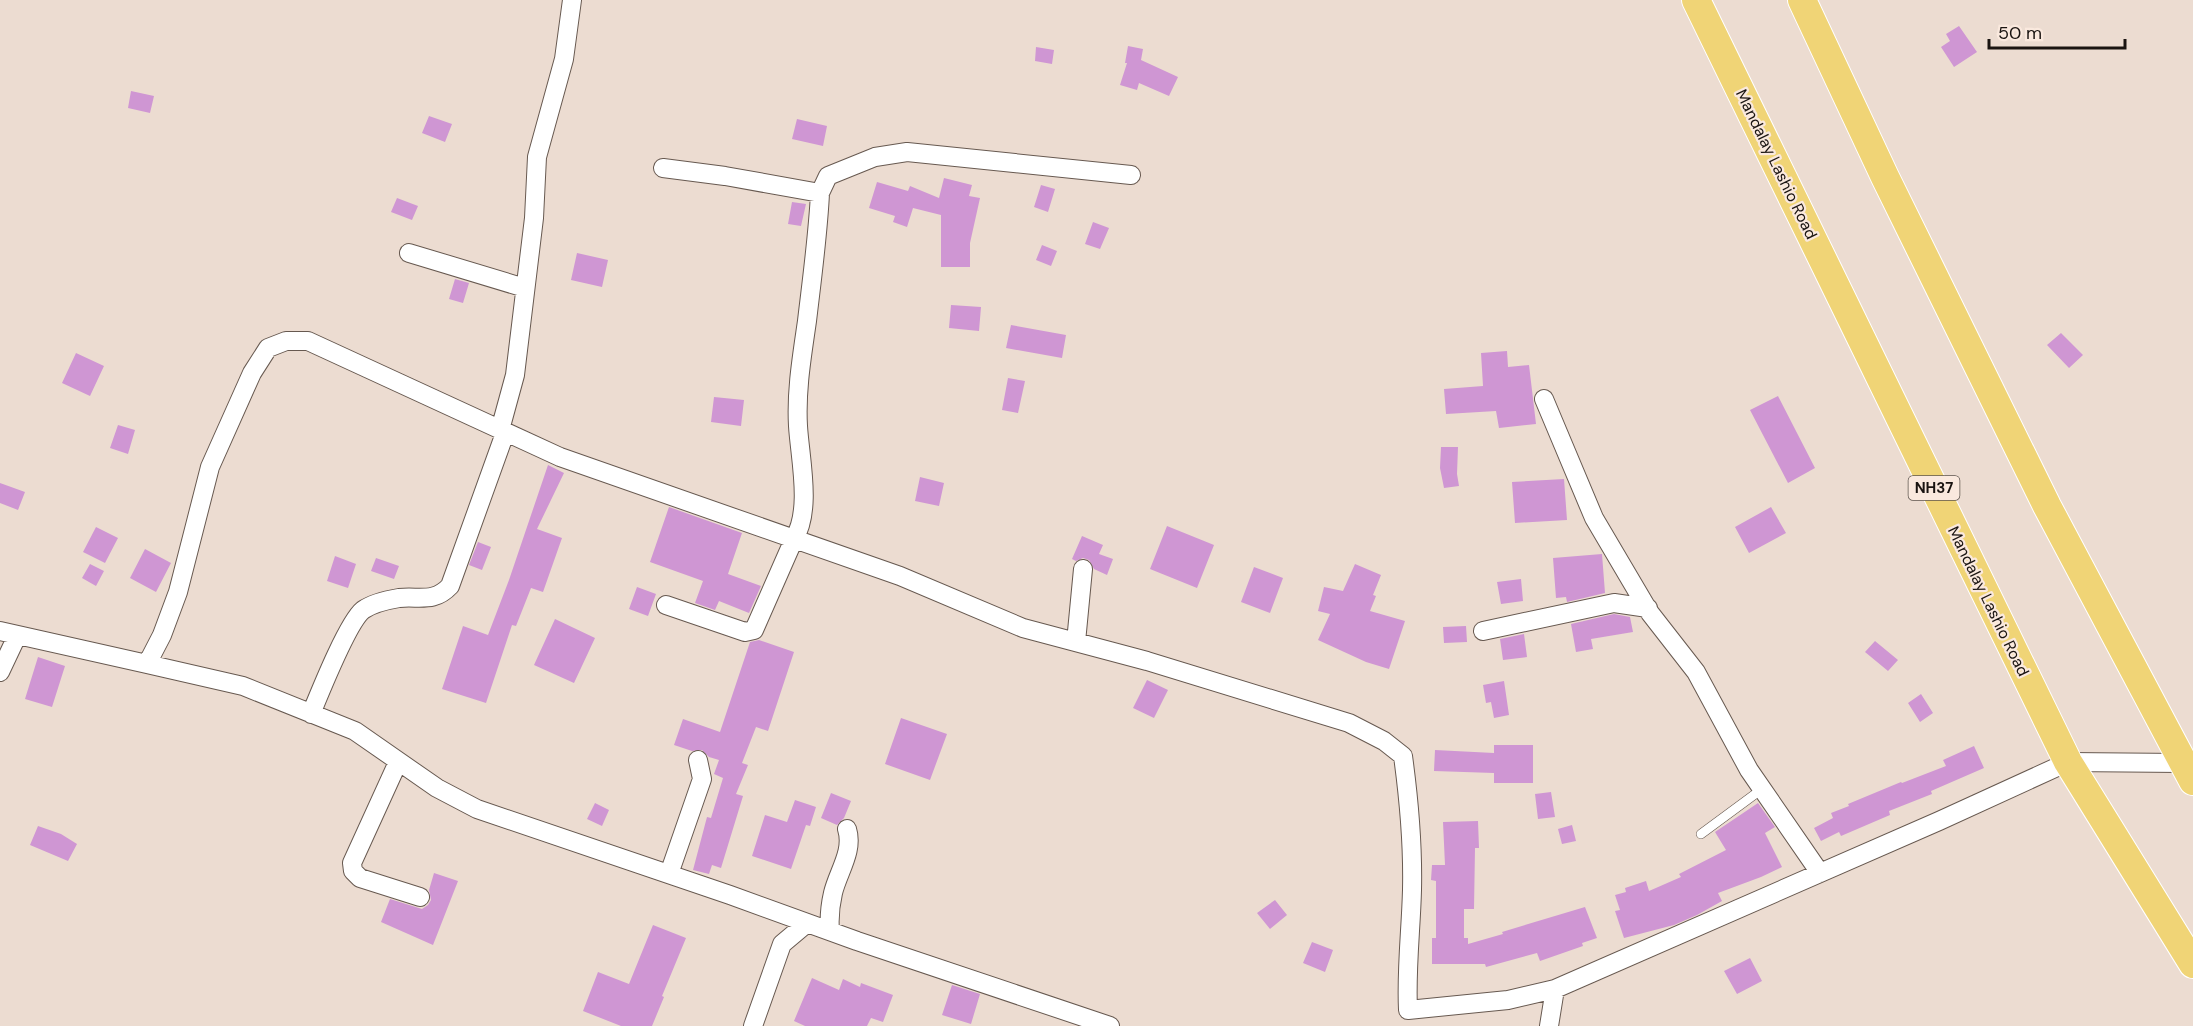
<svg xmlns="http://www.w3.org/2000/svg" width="2193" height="1026" viewBox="0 0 2193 1026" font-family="'DM Sans',sans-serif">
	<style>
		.building { fill: #cf96d3 }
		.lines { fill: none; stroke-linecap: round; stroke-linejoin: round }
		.service-casing { stroke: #675950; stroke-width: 10 }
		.minor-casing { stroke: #675950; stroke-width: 20 }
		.trunk-casing { stroke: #fff; stroke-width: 30 }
		.service { stroke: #fff; stroke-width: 9 }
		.minor { stroke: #fff; stroke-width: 18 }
		.trunk { stroke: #f0d476; stroke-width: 28 }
		.labels { text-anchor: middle; stroke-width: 4.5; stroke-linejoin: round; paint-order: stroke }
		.shield { fill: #fae9de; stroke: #5d544e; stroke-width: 1.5 }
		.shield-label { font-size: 15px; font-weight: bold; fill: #1a1411 }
		.street-label { font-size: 16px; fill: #1a1411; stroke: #fae9de }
	</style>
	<rect width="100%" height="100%" fill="#ecdcd1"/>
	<path class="building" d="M1959 26 1977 52 1954 67 1941 47 1950 41 1946 34Z
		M1128 46 1143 49 1141 60 1178 77 1169 96 1139 83 1137 90 1120 85 1127 63H1125Z
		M1036 47 1054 50 1052 64 1035 61Z
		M131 91 154 96 150 113 128 108Z
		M429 116 452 124 445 142 422 133Z
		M797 119 827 126 823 146 792 139Z
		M944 178 972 185 969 196 980 198 970 243V267H941V215L913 208 907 227 893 222 895 216 869 208 877 182 908 191 910 186 939 198Z
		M1041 185 1055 189 1048 212 1034 207Z
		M397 198 418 206 412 220 391 212Z
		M792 202 806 204 801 226 788 224Z
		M1093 222 1109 228 1100 249 1085 244Z
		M1042 245 1057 251 1051 266 1036 260Z
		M577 253 608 260 602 287 571 280Z
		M455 279 469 283 463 303 449 299Z
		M951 305 981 307 979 331 949 328Z
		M1011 325 1066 335 1062 358 1006 348Z
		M2061 333 2083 355 2069 368 2047 345Z
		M1507 351 1508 367 1529 365 1536 424 1499 428 1496 411 1446 414 1444 389 1483 386 1481 353Z
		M76 353 104 366 90 396 62 383Z
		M1008 378 1025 381 1018 413 1002 410Z
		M1778 396 1815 468 1788 483 1750 410Z
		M714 397 744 400 741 426 711 422Z
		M118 425 135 430 128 454 110 448Z
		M1441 447H1458L1457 474 1459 486 1444 488 1440 468Z
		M548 465 564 473 537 529 562 538 543 592 531 588 516 626 512 625 486 703 442 689 463 626 488 635 509 580Z
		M920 477 944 483 939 506 915 501Z
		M1564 479 1567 520 1515 523 1512 482Z
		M0 483 25 492 18 510 0 503Z
		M669 507 742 533 728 574 761 586 749 613 719 601 715 610 695 603 703 581 650 562Z
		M1771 507 1786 533 1749 553 1735 527Z
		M1167 526 1214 545 1197 588 1150 569Z
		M96 527 118 538 105 563 83 552Z
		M1082 536 1103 545 1099 554 1113 559 1107 575 1094 569 1089 560 1083 558 1076 561 1072 559Z
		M478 542 491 547 482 570 469 565Z
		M145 549 171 563 156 592 130 578Z
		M1602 554 1605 593 1567 602 1566 597 1556 598 1553 558Z
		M335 556 356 564 348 588 327 581Z
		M376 558 399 566 394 579 371 571Z
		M90 564 104 571 96 586 82 578Z
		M1355 564 1381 575 1373 595 1376 596 1370 611 1405 621 1389 669 1366 662 1318 640 1330 614 1318 611 1324 587 1343 591Z
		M1254 567 1283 578 1270 613 1241 602Z
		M1521 579 1523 601 1501 604 1497 582Z
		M637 587 656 594 648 616 629 609Z
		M1614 614 1630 617 1633 632 1591 639 1593 649 1576 652 1571 624Z
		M555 619 595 638 574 683 534 665Z
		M1466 626 1467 642 1444 643 1443 627Z
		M1524 634 1527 657 1503 660 1500 639Z
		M759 640 794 652 768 731 756 727 742 763 748 765 736 794 743 796 721 868 712 865 709 874 693 870 707 817 711 818 723 778 714 774 719 760 709 757 702 750 692 751 674 745 683 719 720 732 750 642Z
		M1875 641 1898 660 1888 671 1865 652Z
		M38 657 65 666 52 707 25 699Z
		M1147 680 1168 690 1154 718 1133 708Z
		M1504 681 1509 715 1494 718 1491 702 1486 703 1483 685Z
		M1921 694 1933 713 1920 722 1908 703Z
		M901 718 947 734 930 780 885 764Z
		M1494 745H1533V783H1494V773L1434 771 1435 750 1494 753Z
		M1974 746 1984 768 1931 791 1932 794 1889 811 1890 815 1841 836 1839 832 1821 841 1814 828 1833 818 1831 813 1849 806 1848 804 1901 782 1902 783 1946 766 1943 760Z
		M1551 792 1555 817 1538 819 1535 794Z
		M831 793 851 801 844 818 837 825 821 818Z
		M795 800 816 807 810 826 806 825 791 869 752 856 765 815 787 822Z
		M595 803 609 810 602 826 587 819Z
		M1758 803 1775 827 1765 833 1782 867 1761 877 1718 893 1722 901 1697 915 1674 925 1624 938 1615 911 1620 910 1615 895 1626 892 1625 888 1646 881 1649 891 1681 877 1679 874 1726 850 1715 832Z
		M1478 821 1479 848H1475L1474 909H1464V938H1468V944L1503 934 1502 932 1585 907 1597 938 1582 943 1583 946 1540 961 1537 953 1486 967 1485 964H1432V938H1436V881L1431 880 1432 865H1445L1443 822Z
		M1572 825 1576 841 1562 844 1558 829Z
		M38 826 61 834 77 844 68 861 30 845Z
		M434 873 458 881 433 945 381 922 390 899 422 909 428 905 431 900 429 890Z
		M1275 900 1287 915 1270 929 1257 913Z
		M653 925 686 938 662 996 664 997 652 1026H621L583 1011 598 972 629 984Z
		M1312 942 1333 950 1325 972 1303 963Z
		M1750 958 1762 981 1737 994 1724 971Z
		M812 978 839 990 843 979 860 987 861 983 893 995 883 1022 871 1018 867 1026H805L794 1021Z
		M952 985 980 994 971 1024 942 1015Z"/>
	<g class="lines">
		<g class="service-casing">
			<path id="service" d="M1701 834 1762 789"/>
		</g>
		<g class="minor-casing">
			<path id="minor" d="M663 168 725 176 820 193C818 235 812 278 807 321 802 356 796 390 798 426 800 459 812 510 794 539L754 630 745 632 666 605
				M820 193 828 176 875 157 907 152 1131 175
				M409 253 525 288
				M1544 399 1594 518 1650 613 1696 672 1749 770 1820 873
				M500 430 515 375 534 218 537 157 564 59 572 0
				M0 631 147 664 162 635 178 592 210 467 252 373 268 348 286 341H308L560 457 900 576 1023 628 1147 661 1349 723 1384 741 1403 756C1409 800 1413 845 1412 890 1411 930 1406 969 1408 1010L1508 1000 1555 989 1939 821 2068 762 2182 763
				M1483 631 1614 603 1648 608
				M1076 642 1083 569
				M147 664 243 686 355 731 437 788 477 809 730 895 857 941 1110 1026
				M0 672 17 636
				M311 714C320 692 348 622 363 610 373 603 387 600 399 598 420 596 434 603 450 586L505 433
				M398 762 352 863 353 871 360 878 420 897
				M669 874 702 779 698 760
				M830 931C829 919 830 906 833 893 838 872 854 851 847 829
				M753 1026 782 944 807 923
				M1549 1026 1555 989"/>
		</g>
		<g class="trunk-casing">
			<path id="trunk" d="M1696 0 2068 762 2193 964
				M1802 0 1885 177 2047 506 2193 781"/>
		</g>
		<use href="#service" class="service"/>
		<use href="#minor" class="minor"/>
		<use href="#trunk" class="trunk"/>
	</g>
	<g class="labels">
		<rect class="shield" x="1908.5" y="476" width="51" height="24" rx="4.5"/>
		<g class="shield-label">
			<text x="1934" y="493">NH37</text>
		</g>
		<g class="street-label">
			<text transform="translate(1777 164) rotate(64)" y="6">Mandalay Lashio Road</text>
			<text transform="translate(1989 601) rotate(64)" y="6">Mandalay Lashio Road</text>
		</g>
	</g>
	<path d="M1989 39v9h136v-9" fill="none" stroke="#1a1411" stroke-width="3"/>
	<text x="1998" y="39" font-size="18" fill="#1a1411" stroke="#fae9de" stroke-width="4.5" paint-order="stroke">50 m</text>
</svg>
